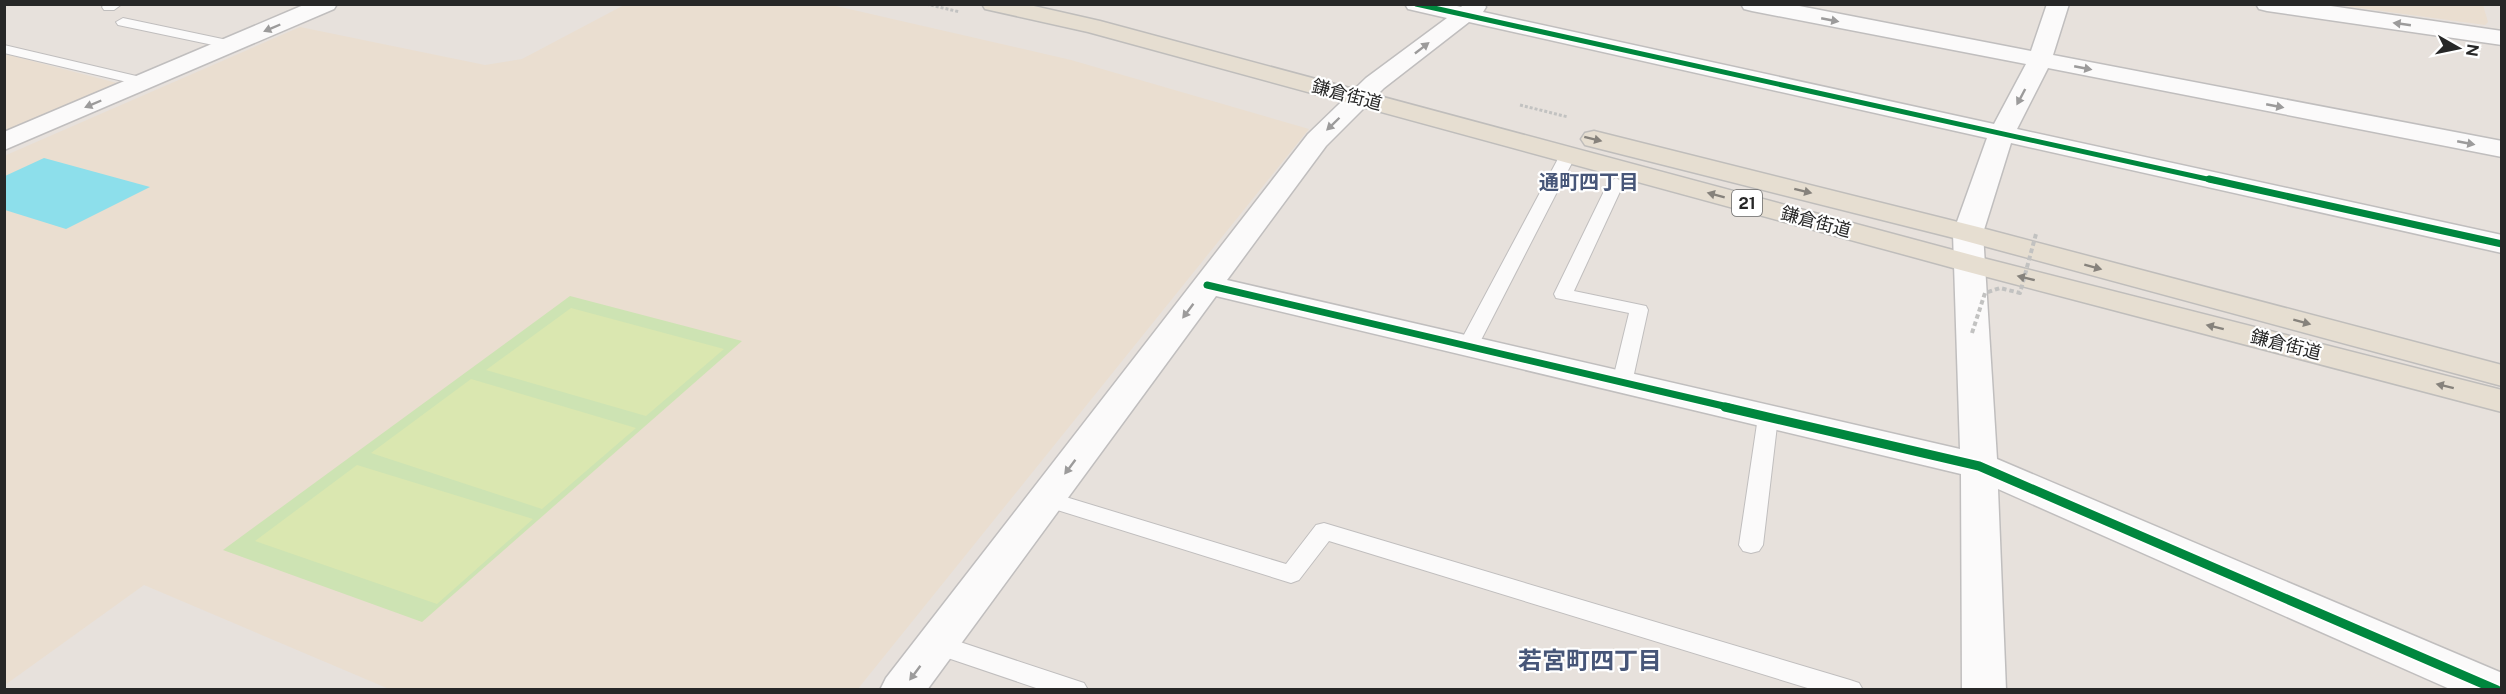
<svg xmlns="http://www.w3.org/2000/svg" width="2506" height="694" viewBox="0 0 2506 694" font-family="'Public Sans','Noto Sans JP',sans-serif">
	<style>
		.education { fill: #eaded0 }
		.green { fill: #cde3b3 }
		.pitch { fill: #dae7b0 }
		.water { fill: #8ddfeb }
		.lines { fill: none; stroke-linecap: round; stroke-linejoin: round }
		.lane-casing { stroke: #c0bebe; stroke-width: 2 }
		.street-casing { stroke: #c0bebe; stroke-width: 3 }
		.primary-casing { stroke: #bfbdbb; stroke-width: 3 }
		.path { stroke: #c2c2c1; stroke-width: 3; stroke-dasharray: 3 2; stroke-linecap: butt }
		.lane { fill: #fbfafa; fill-rule: evenodd }
		.street { fill: #fbfafa; fill-rule: evenodd }
		.primary { fill: #e6ded1; fill-rule: evenodd }
		.path-bridge { stroke: #c2c2c1; stroke-width: 4; stroke-dasharray: 4.5 3; stroke-linecap: butt }
		.cycleway-far2-casing { stroke: #fff; stroke-width: 8 }
		.cycleway-far1-casing { stroke: #fff; stroke-width: 10 }
		.cycleway-casing { stroke: #fff; stroke-width: 13 }
		.cycleway-far2 { stroke: #00873e; stroke-width: 5 }
		.cycleway-far1 { stroke: #00873e; stroke-width: 7 }
		.cycleway { stroke: #00873e; stroke-width: 9 }
		.oneway { fill: #9c9b9b }
		.oneway2 { fill: #86827c }
		.labels { text-anchor: middle; stroke-width: 4.5; stroke-linejoin: round; paint-order: stroke }
		.shield { fill: #fff; stroke: #686868; stroke-width: 1.5 }
		.shield-label { font-size: 16px; font-weight: bold; fill: #272727 }
		.street-label { font-size: 18px; fill: #272727; stroke: #fff }
		.neighbourhood-label { font-size: 20px; font-weight: bold; fill: #475678; stroke: #fff }
		.near-neighbourhood-label { font-size: 24px; font-weight: bold; fill: #475678; stroke: #fff }
	</style>
	<rect width="100%" height="100%" fill="#e7e1dc"/>
	<path class="education" d="M626 4 837 5 836 6 1071 60 1309 129 857 690 389 689 144 585 5 685 4 156 300 27 485 65 522 59Z
		M2338 5H2483L2488 22 2485 25Z
		M5 54 121 84 5 134Z"/>
	<path class="green" d="M570 296 742 341 422 622 223 550Z"/>
	<path class="pitch" d="M571 308 724 349 646 416 486 370Z
		M471 379 636 428 542 509 371 453Z
		M357 465 533 519 437 604 255 541Z"/>
	<path class="water" d="M44 158 150 187 66 229 5 210V176Z"/>
	<g class="lines">
		<g class="lane-casing">
			<path id="lane" d="M104 4H122L114 10H104L102 7Z
				M123 18 232 41 239 45 232 49 118 25 116 22Z
				M4 45 149 79 151 82 144 86 4 53Z
				M1568 150 1576 155 1478 346 1475 350H1461L1458 346 1560 155Z
				M1616 178 1624 183 1574 291 1646 306 1648 310 1632 383 1629 387 1622 389 1615 387 1612 383 1629 313 1556 298 1554 294 1608 183Z
				M1768 410 1775 412 1778 417 1763 545 1759 551 1751 553 1743 551 1739 545 1758 417 1761 412Z
				M1046 491 1286 564 1316 525 1324 523 1850 680 1859 683 1863 690H1814L1329 541 1299 580 1291 583 1038 504 1035 499 1038 494Z
				M936 634 1084 683 1088 690H1042L927 651 923 644 927 637Z"/>
		</g>
		<g class="street-casing">
			<path id="street" d="M306 4H337L334 9 4 150V132Z
				M1405 4H1449L1461 7 1464 4H1484L1486 7 1483 12 1994 124 2026 64 1752 11 1744 9 1741 4H1789L2031 51 2047 4H2069L2053 55 2502 141V157L2048 68 2017 129 2502 235V253L2011 143 1983 233 1997 459 2502 673V690H2452L1998 489 2006 690H1962L1961 474 1216 296 927 690H880L886 678 1308 134 1366 78 1447 18 1408 9ZM1469 22 1987 138 1953 233 1960 449 1227 280 1326 146 1384 88Z
				M2256 4H2317L2502 31V45L2267 11 2259 9Z"/>
		</g>
		<g class="primary-casing">
			<path id="primary" d="M982 4H1025L1100 21 1979 257 2502 390V412L1957 269 1088 32 985 9Z
				M1594 131 1978 227 2502 365V386L1958 239 1585 145 1581 139 1585 133Z"/>
		</g>
		<path class="path" d="M926 4 960 12
			M1520 105 1568 117"/>
		<use href="#lane" class="lane"/>
		<use href="#street" class="street"/>
		<use href="#primary" class="primary"/>
		<path class="path-bridge" d="M1972 333 1985 293 2000 288 2020 293 2036 234"/>
		<g class="cycleway-far2-casing">
			<path id="cycleway-far2" d="M1416 4 2216 181"/>
		</g>
		<g class="cycleway-far1-casing">
			<path id="cycleway-far1" d="M2209 179 2502 244
				M1207 285 1732 408"/>
		</g>
		<g class="cycleway-casing">
			<path id="cycleway" d="M1725 407 1979 466 2497 690"/>
		</g>
		<use href="#cycleway-far2" class="cycleway-far2"/>
		<use href="#cycleway-far1" class="cycleway-far1"/>
		<use href="#cycleway" class="cycleway"/>
	</g>
	<defs><path id="oneway-solid" d="M-6-.8H1V-3.2L6.5 0L1 3.2V.8H-6Z" transform="scale(1.5)"/></defs>
	<g class="oneway">
		<use href="#oneway-solid" transform="translate(1830 20) rotate(11)"/>
		<use href="#oneway-solid" transform="translate(2402 24) rotate(-172)"/>
		<use href="#oneway-solid" transform="translate(272 28) rotate(157)"/>
		<use href="#oneway-solid" transform="translate(1422 48) rotate(-38)"/>
		<use href="#oneway-solid" transform="translate(2083 68) rotate(11)"/>
		<use href="#oneway-solid" transform="translate(2021 97) rotate(118)"/>
		<use href="#oneway-solid" transform="translate(93 104) rotate(157)"/>
		<use href="#oneway-solid" transform="translate(2275 106) rotate(11)"/>
		<use href="#oneway-solid" transform="translate(1333 124) rotate(136)"/>
		<use href="#oneway-solid" transform="translate(2466 143) rotate(11)"/>
		<use href="#oneway-solid" transform="translate(1188 311) rotate(127)"/>
		<use href="#oneway-solid" transform="translate(1070 467) rotate(127)"/>
		<use href="#oneway-solid" transform="translate(915 673) rotate(127)"/>
	</g>
	<g class="oneway2">
		<use href="#oneway-solid" transform="translate(1593 139) rotate(14)"/>
		<use href="#oneway-solid" transform="translate(1803 191) rotate(14)"/>
		<use href="#oneway-solid" transform="translate(1716 195) rotate(-165)"/>
		<use href="#oneway-solid" transform="translate(2093 267) rotate(15)"/>
		<use href="#oneway-solid" transform="translate(2026 278) rotate(-166)"/>
		<use href="#oneway-solid" transform="translate(2302 322) rotate(15)"/>
		<use href="#oneway-solid" transform="translate(2215 327) rotate(-166)"/>
		<use href="#oneway-solid" transform="translate(2445 386) rotate(-166)"/>
	</g>
	<g class="labels">
		<rect class="shield" x="1732" y="190" width="30" height="26" rx="4.5"/>
		<g class="shield-label">
			<text x="1747" y="209">21</text>
		</g>
		<g class="street-label">
			<text transform="translate(1347 95) rotate(15)" y="6">鎌倉街道</text>
			<text transform="translate(1816 222) rotate(15)" y="6">鎌倉街道</text>
			<text transform="translate(2286 345) rotate(14)" y="6">鎌倉街道</text>
		</g>
		<g class="neighbourhood-label">
			<text x="1589" y="189">通町四丁目</text>
		</g>
		<g class="near-neighbourhood-label">
			<text x="1590" y="669">若宮町四丁目</text>
		</g>
	</g>
	<rect width="2506" height="694" fill="none" stroke="#272727" stroke-width="12"/>
	<g transform="translate(2458 48) rotate(99)" stroke="#ffffff" stroke-width="4.5" paint-order="stroke">
	<path d="M0-4.5L10 22L0 15L-10 22Z" fill="#272727"/>
	<text y="-9" font-size="16" font-weight="bold" text-anchor="middle" fill="#272727">N</text>
	</g>
</svg>
